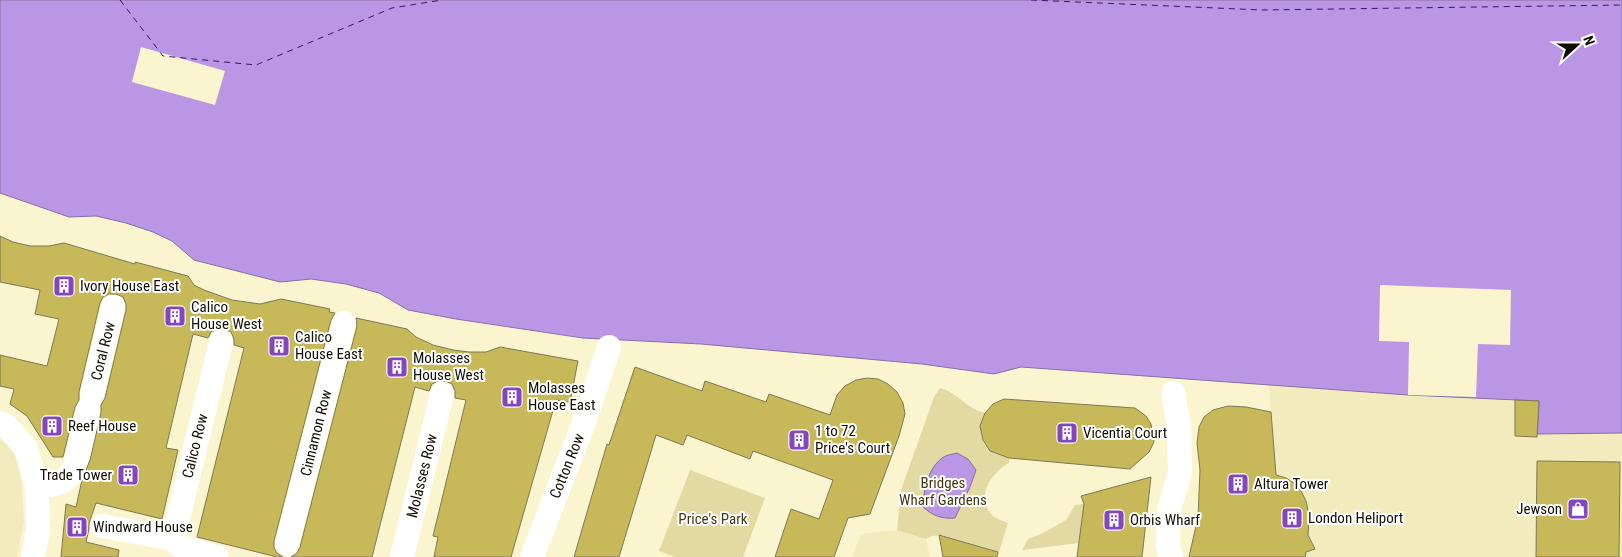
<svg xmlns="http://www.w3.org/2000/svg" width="1622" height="557" viewBox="0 0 1622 557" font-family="'Roboto Condensed',sans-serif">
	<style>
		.built { fill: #f2ebbe }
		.green { fill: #e2d9a3 }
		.water { fill: #bb96e5; stroke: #886ea1 }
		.pier { fill: #fbf5cf }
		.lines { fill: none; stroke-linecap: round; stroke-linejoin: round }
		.ferry { stroke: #450f6c; stroke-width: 1; stroke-dasharray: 6 5; stroke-linecap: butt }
		.building { fill: #c7b859; stroke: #7d7856 }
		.minor { stroke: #fff; stroke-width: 24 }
		.labels { text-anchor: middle; stroke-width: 4; stroke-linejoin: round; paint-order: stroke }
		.poi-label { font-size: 15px; fill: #110f03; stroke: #fff; text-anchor: start }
		.street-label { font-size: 15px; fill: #110f03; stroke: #fff }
		.park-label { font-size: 15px; fill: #413a12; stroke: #fff }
	</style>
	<rect width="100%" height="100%" fill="#fbf5cf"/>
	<path class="built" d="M1269 386 1407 395 1539 401 1537 434 1622 433V557H1272L1273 439Z
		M0 438 8 445 17 460 22 486 24 523 17 557H0Z
		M897 530 926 539 930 557H852L861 534Z"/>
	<path class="green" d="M940 388C957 392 967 409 985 413 980 426 979 441 990 451 994 454 1004 456 1009 458V463C991 473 974 498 993 516 997 519 1003 521 1008 523L999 552 942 535 932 536 926 539 897 530 901 490 934 397Z
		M690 470 765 498 743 557H675L659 551Z
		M1084 504 1079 543 1022 550 1028 539 1041 534 1066 520 1075 505Z"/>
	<path class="water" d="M0 0H1622V433L1537 434 1539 401 1408 395 1021 367 994 374 922 364 701 344 583 338 456 319 408 310 379 293 346 284 311 279 280 282 194 260 172 241 153 232 126 223 96 216 69 217 0 193Z
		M957 453 968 459 976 470 970 487 955 518C941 519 933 516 922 506 925 489 927 470 942 458 946 455 953 454 957 453Z"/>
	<path class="pier" d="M141 47 225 71 215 105 132 82Z
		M1380 285 1511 290 1510 345 1478 344 1476 397 1408 395 1409 342 1379 341Z"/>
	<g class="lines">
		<path class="ferry" d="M120 0 163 56 256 65 392 8 442 0
			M1031 0 1262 10 1622 5"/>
	</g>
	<path class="building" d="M0 236 13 242 30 246H49L64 243 135 264V262L188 276 194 285 204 290 232 300 260 304 281 299 330 309 329 312 335 313 331 320 274 541V548L277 553 283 557H277L197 537 244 348 234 345V339L231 332 224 329H217L211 332 208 338 193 334 166 448 178 450 162 519 96 503 89 523V529L86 542 119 550 118 557H61L66 504 76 507 82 480 90 460 101 413V405L105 398 126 310V304L123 297 116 294H109L103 297 100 303 79 392V400L75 407 64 453 63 457H53L27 416 10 404 14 389 0 386V355L47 366 59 319 35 314 40 290 0 282Z
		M356 318 407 329 416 337 433 345 453 350 469 352H486L500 347 578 361 570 402 556 400 511 557H434L438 537 433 536 466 400 455 398V391L452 384 445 381H438L432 384 429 391 415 387 372 557H291L297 553 300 547 357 326Z
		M635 367 702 391 705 381 766 402 769 394 830 415 837 395 845 386 856 380 867 378 878 379 888 384 897 392 903 403 905 414 899 436 870 514 848 518 834 557H775L791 509 819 519 833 480 753 451 750 459 687 435 683 445 656 435 619 557H574L607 444 609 445Z
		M1004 399 1135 408 1146 416 1151 424 1154 442 1149 452 1130 469 1009 458 990 451 983 440 980 426 985 413 993 404Z
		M1515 400 1539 401 1537 437 1515 436Z
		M1228 406 1246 407 1271 412 1276 475 1286 478 1294 483 1301 491 1306 501 1309 515 1308 535 1315 549 1306 552 1305 557H1189L1198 517 1200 470 1197 443 1199 427 1204 417 1213 410Z
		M1537 461 1620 462 1619 557H1536Z
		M1151 477 1142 557H1077L1084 504 1081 496Z
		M939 535 998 552 997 557H943Z"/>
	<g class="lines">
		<path class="minor" d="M92 395 113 307
			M0 423 6 426 26 448 37 487 38 529 33 557
			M37 487C47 486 59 485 67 478 77 470 85 424 88 410
			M102 526 173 539
			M287 544 344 323
			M217 557 182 547 173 539 221 342
			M402 557 442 394
			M532 557 583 425 609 347
			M1171 557 1168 547 1169 509 1180 473 1179 425 1173 393"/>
	</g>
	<defs>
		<g id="building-square" transform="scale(1.125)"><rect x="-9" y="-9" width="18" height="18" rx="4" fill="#8446bc" stroke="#fff"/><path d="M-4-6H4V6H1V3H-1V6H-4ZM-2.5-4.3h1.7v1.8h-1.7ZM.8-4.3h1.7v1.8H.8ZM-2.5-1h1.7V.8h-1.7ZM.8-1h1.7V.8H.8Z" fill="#fff"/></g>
		<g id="shop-square" transform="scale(1.125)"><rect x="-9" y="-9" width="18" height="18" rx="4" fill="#8446bc" stroke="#fff"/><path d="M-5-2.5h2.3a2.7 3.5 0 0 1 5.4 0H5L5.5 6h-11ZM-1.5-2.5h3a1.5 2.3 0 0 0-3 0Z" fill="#fff"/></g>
	</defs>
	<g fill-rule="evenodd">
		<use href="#building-square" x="64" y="286"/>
		<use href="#building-square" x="175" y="316"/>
		<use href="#building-square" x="279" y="346"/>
		<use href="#building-square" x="397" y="367"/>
		<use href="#building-square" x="512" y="397"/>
		<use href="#building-square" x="52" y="426"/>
		<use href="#building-square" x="1067" y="433"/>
		<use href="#building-square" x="799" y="440"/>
		<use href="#building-square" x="128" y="475"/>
		<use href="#building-square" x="1238" y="484"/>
		<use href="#shop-square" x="1578" y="509"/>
		<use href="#building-square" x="1292" y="518"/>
		<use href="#building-square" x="1114" y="520"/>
		<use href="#building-square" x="77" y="527"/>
	</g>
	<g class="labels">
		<g class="poi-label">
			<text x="80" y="291">Ivory House East</text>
			<text x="191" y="312">Calico<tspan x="191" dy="17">House West</tspan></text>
			<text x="295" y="342">Calico<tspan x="295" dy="17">House East</tspan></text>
			<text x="413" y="363">Molasses<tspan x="413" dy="17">House West</tspan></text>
			<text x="528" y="393">Molasses<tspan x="528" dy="17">House East</tspan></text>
			<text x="68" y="431">Reef House</text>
			<text x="815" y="436">1 to 72<tspan x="815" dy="17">Price's Court</tspan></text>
			<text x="1083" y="438">Vicentia Court</text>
			<text x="112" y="480" text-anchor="end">Trade Tower</text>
			<text x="1254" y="489">Altura Tower</text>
			<text x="1562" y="514" text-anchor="end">Jewson</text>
			<text x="1308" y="523">London Heliport</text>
			<text x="1130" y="525">Orbis Wharf</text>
			<text x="93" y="532">Windward House</text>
		</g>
		<g class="street-label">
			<text transform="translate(103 351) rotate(-76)" y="5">Coral Row</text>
			<text transform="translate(316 433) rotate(-76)" y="5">Cinnamon Row</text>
			<text transform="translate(195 446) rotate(-76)" y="5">Calico Row</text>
			<text transform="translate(567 466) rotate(-68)" y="5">Cotton Row</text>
			<text transform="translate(422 476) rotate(-76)" y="5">Molasses Row</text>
		</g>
		<g class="park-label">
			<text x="943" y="488">Bridges<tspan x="943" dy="17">Wharf Gardens</tspan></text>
			<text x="713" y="524">Price's Park</text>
		</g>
	</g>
	<g transform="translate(1577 45) rotate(69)" stroke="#ffffff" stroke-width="4" paint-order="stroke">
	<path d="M0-4L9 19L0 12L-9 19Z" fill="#110f03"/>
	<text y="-8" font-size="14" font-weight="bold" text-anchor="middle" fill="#110f03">N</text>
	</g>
</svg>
